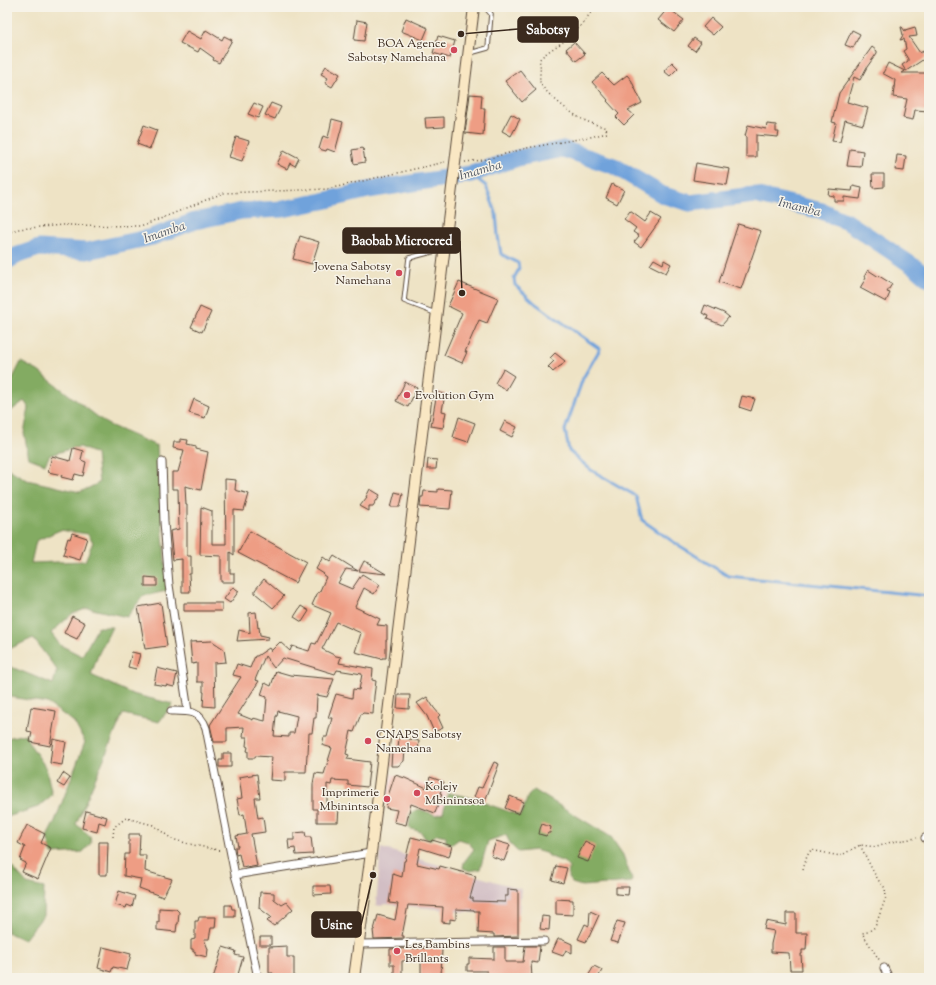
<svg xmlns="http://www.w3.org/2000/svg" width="936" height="985" viewBox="0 0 936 985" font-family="'Sorts Mill Goudy',serif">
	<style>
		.built { fill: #f7d0ce }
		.industrial { fill: #d2bec4 }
		.forest { fill: #83ab62; stroke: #5f6a40; fill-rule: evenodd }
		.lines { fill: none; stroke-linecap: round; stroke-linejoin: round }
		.stream { stroke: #6fa2db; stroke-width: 3 }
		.river { stroke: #6fa2db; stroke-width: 17 }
		.building { fill: #ee9d84; fill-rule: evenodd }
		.service-casing { stroke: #564637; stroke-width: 5.5 }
		.minor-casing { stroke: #564637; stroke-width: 9 }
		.secondary-casing { stroke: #564637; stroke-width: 12 }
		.path { stroke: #564637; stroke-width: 1.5; stroke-dasharray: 1 3; stroke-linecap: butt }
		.service { stroke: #fff; stroke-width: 3.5 }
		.minor { stroke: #fff; stroke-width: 7 }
		.secondary { stroke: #f9e7c3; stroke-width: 10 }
		.poi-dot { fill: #d1495b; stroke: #f7f3e8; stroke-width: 1.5 }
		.labels { text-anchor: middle; stroke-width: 3; stroke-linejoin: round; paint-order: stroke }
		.poi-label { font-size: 12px; fill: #3b2a1e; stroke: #f7f3e8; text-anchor: start }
		.water-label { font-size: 13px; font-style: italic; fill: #4d5460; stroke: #f7f3e8 }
		.leader { fill: none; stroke: #3b2a1e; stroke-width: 1.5 }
		.callout-dot { fill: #3b2a1e; stroke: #f7f3e8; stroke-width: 1.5 }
		.callout { fill: #3b2a1e; stroke: #3b2a1e; stroke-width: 1.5 }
		.callout-label { font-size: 13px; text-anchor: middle; font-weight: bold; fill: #fff }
	</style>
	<rect width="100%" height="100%" fill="#f7f3e8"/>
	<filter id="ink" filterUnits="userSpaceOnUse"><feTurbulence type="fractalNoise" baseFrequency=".025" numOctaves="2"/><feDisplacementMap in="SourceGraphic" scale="8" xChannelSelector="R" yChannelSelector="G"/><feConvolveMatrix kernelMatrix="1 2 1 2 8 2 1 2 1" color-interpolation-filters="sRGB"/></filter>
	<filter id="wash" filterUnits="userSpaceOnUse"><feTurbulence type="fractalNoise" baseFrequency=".012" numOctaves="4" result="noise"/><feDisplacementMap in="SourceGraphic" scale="16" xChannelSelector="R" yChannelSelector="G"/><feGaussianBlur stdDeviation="0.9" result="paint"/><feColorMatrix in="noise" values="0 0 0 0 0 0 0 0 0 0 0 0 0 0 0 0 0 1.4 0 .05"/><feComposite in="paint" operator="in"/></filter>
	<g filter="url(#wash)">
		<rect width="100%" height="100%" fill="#eee3c5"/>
		<path class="built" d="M391 774 447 791 442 812 436 814 387 795Z"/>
		<path class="industrial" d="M381 848 521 889 519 913 480 912 477 913 385 904 381 906 376 905Z"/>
		<path class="forest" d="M21 362 38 371 107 424 157 446 167 591 143 596 127 617 88 608 72 614 51 633 60 645 82 656 98 627H112L98 655 91 675 132 694 173 704 159 722 123 714 76 824 90 836 91 843 83 852 52 854 47 837 55 821 85 742 74 722 47 703 11 697 7 694V671L11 667 53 684 57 670 33 638 7 650V591L8 589H7V468L27 480 80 492 99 483 96 454 80 447 73 448 50 455 45 464 29 458 24 433 29 408 24 401 7 414V384L11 382ZM60 530 88 534 93 542 85 561 31 563 36 541Z
			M25 734 29 743 46 768 52 795 38 807 7 817V738Z
			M534 790 611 837 623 855 632 880 631 882 582 886 572 883 568 878 569 868 564 862 551 857 545 853 535 850 518 852 511 845 506 835 488 841 480 869 470 871 463 868 464 862 474 849 468 842 459 839 452 844 446 842V836L437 834 430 840 425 838 421 832 409 828 410 814 416 810 419 809 436 815 443 813 448 793 468 797 521 816 528 796Z
			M10 865 27 884 44 888 43 916 24 940 7 932V866Z"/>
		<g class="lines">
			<path class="stream" d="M471 174 486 186 496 213 498 236 501 254 518 263 519 269 514 278 515 285 536 304 600 349 583 378 565 430 569 451 591 470 636 496 642 520 672 541 728 576 929 596"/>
			<path class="river" d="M7 261 18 255 39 248 87 251 152 237 195 221 242 211 283 209 323 201 368 190 471 174 518 158 563 149 614 166 663 195 690 203 754 195 822 211 849 223 916 268 929 279"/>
		</g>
		<g id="blocks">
			<path class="building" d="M668 8 684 20 674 32 658 20Z
				M406 18 428 28 423 40 401 31Z
				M711 18 721 27 713 35 703 27Z
				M357 20 367 22 364 41 354 40Z
				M901 27H902L905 31V30L915 27 917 36 909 37 920 53 923 51 927 57 906 71 902 65 908 61V59L903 51 906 49 904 39 900 40 903 35Z
				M206 30 222 40 224 36 232 40 219 63 213 60 214 58 200 48 198 52 180 43 187 31 201 39Z
				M852 30 860 34 853 48 845 45Z
				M438 36 455 41 450 58 433 53Z
				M694 38 701 43 695 51 688 46Z
				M574 42 585 54 576 61 566 49Z
				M872 47 877 51V53L867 67 860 80 854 77 847 102 868 108 863 125 845 120 840 142 832 141 836 123 832 122 839 93Z
				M672 62 678 68 670 76 664 71Z
				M888 63 905 71 902 73H929V111L915 110 913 120 903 118 907 99 893 97 895 80 882 73H883Z
				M326 66 340 74 332 87 325 83 328 78 321 74Z
				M520 70 536 90 522 102 505 81Z
				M602 73 614 85 627 75 632 81V82L642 103 628 110 634 115 624 125 616 117 619 114 607 101 608 100 592 82Z
				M470 94 482 95 481 108H485L483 135 465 133Z
				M254 103 263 107 258 118 248 114Z
				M271 103 281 107 275 119 265 115Z
				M511 114 520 119 511 136 502 131Z
				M444 117V127L426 128 425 118Z
				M332 119 343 122 335 152 327 149 326 151 319 149 323 136 328 138Z
				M767 124 776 125V132H779L778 137 756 135V157H746V136H745L748 125 766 129Z
				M144 125 157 130 150 149 137 144Z
				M236 137 249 141 242 161 229 157Z
				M363 148 365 162 354 164 352 150Z
				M850 149 863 151 861 167 847 166Z
				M284 150 299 158 295 166 290 163 287 169 277 164Z
				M897 155 906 156 904 171 895 170Z
				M696 163 730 169 727 185 693 180Z
				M872 174H884V187L873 188Z
				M612 184 624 190 617 204 606 198Z
				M853 186 862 188 860 199 844 197V201H834V196L828 195 829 189 852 191Z
				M630 211 645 222 651 213 661 219 641 247 634 242 639 236 633 232 636 228 624 219Z
				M738 224 761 231 741 289 719 282Z
				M300 236 319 242 312 264 293 259Z
				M654 259 663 264 664 260 671 264 666 273 650 265Z
				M868 270 879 277V276L892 284 887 292 890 293 886 302 860 288 866 278 864 277Z
				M459 282 498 298 487 323 479 320 465 352H467L462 363 444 355 462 313 448 306Z
				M705 305 724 313 729 317 722 325 707 319 708 316 702 313Z
				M200 307 211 312 202 332 191 327Z
				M555 353 565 361 561 366H560L553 372 548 367 554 361 550 358Z
				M503 369 514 376 506 390 495 383Z
				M405 382 417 388 408 407 396 401Z
				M437 392 445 394 442 411 446 412 443 428 431 426Z
				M742 396 755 399 751 411 739 407Z
				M194 399 209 406 205 418 189 413Z
				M459 417 475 423 468 442 453 437Z
				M505 421 517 427 512 437 500 431Z
				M180 439 188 440 187 444 196 446V449L208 452 201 490 185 486 186 505H187V556H191V574H189L190 592H182V559L173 560 170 531 179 529 178 489H172V472H178L184 450 173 448 174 442H180Z
				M73 448 83 451 81 460 86 462 83 476 75 474 73 480 61 477 62 475 48 472 52 456 70 461Z
				M428 459 437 460 436 469H427Z
				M225 479 236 480 235 490 249 494 244 511 234 510V555L230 552V573H234V582H221V556L200 555 201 507 212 511V544H226Z
				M370 489 380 495 373 506H369V511L360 506 367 497H366Z
				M438 489 452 490 450 509 420 507 421 497H423L424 491 438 492Z
				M395 492 403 494 400 507H391Z
				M250 531 306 562 295 583 238 553Z
				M72 533 87 538 80 560 63 555 68 538 70 539Z
				M334 556 358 571 346 569 338 583 352 589 362 574 380 585 374 594 364 588 355 607 380 619 377 625 387 626V640H386V658H382V659L355 652 361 633 336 622 322 649 336 656 341 657 339 663 373 669 372 680 376 681 374 696 373 714 363 713 362 714H361L354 732 351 731 346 754 349 755 347 759 370 762 367 787 348 785V781L332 780 331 785 327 784V807H339L338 822H317V809H313V784L315 773 324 774 332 748 322 745 324 737H327L332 718H328L336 694 352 698 353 689 359 690 362 674 337 670 335 674 283 658 274 668 265 656 255 680 259 681 238 714 253 720V718L265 721 267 697 261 695 265 683 271 686 276 671 290 675 334 679 327 697 317 695 316 718H314L312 733H309L308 754H307L306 772H285V781L270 780 272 757 255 756V758H248V751H247L248 747 246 746 247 737H243L244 727 227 728V742H214L210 725 241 677 233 675 237 664 250 668 255 656H257L269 648 271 651 280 642 290 651 292 646 309 651 312 643 316 644 325 626V627L331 613 312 605 318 592 319 593 326 577 323 575 324 574 316 569 323 557 330 562ZM278 711 297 716 294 733H289V737L274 736 276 716H277Z
				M364 561 372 564 371 565 386 574 359 571Z
				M145 577 157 578V586H145Z
				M264 579 284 596 273 608 255 593V590Z
				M233 587 239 591 230 603 224 599Z
				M161 603 167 646 145 649 138 607Z
				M184 603H222V611H184Z
				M301 606 309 611 302 622 294 617Z
				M256 612 258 628 259 627 260 635 269 637 268 639 237 641 239 630 250 633 249 613Z
				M72 616 85 623 77 639 64 633Z
				M212 641 224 649 226 662 214 663 215 707 203 706 204 692H203V682H197V663L192 664 190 642Z
				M132 652 140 654 136 669 128 667Z
				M157 668 177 673 174 687 166 685V686L154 684Z
				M398 695H410L409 709 397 708Z
				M427 697 434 708 440 715 438 717 443 728 434 732 427 716 417 703Z
				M31 707 56 711 50 746 30 742 32 732 27 731Z
				M399 737 419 741 418 751 398 749Z
				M53 739 66 742 62 765 50 763Z
				M392 750H405L404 761 398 766H391Z
				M223 753H231V767H219V760H223Z
				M494 762 499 764 485 801 474 797 478 787 482 788Z
				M63 773 70 778 64 787 57 783Z
				M257 774 260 798H255L258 818 263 817 265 832 251 834 257 866 247 868V866L242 867 239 854 236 855 235 847H238L236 836 247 834 244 814 240 815 237 799 242 798 239 777Z
				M395 775 405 778 427 788 430 777 444 782 440 793 442 794 435 813 411 804 406 825 394 822 397 810 386 808 388 796Z
				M510 796 524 802 519 814 505 808Z
				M86 811 107 817 105 824 99 822 97 832 82 828Z
				M542 824 551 827 550 833H548L546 836 539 834 540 829Z
				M27 825 45 834 41 843 51 848 38 879 22 872 26 863 20 860 25 847 18 843Z
				M305 832 306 837H311L313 854 296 855 295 848 289 849 288 840H294V833Z
				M129 834H140L139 855H146L145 871 172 879 163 897 139 888 141 879 124 876 125 854H129Z
				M411 837 431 842 432 840 452 846 449 857 420 848 417 864 439 869 440 866 476 876 470 898H473V901L505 902V896H508V889L518 890V936L494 937V934L478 933 479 911H474V910L456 909V920L450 919V923L442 922 443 907 408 905 402 936H404V938L374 939 373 930H374L378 915 395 920 398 904 389 903 393 874 402 877 404 861H405Z
				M496 841 510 845 504 861 491 856Z
				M585 841 595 846 588 862 577 858Z
				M99 842H108L107 875H99Z
				M556 866 567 868 563 883 552 880Z
				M313 886H330L331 894 313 895Z
				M616 887H629L628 895 616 894Z
				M119 891 135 896 132 907 127 905 126 908 115 905Z
				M260 892 274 893V899L282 905 287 902 293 909 274 926 267 921 271 917 259 908Z
				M556 899 573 900V915L556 914Z
				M225 905H231L232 909H235V917H225Z
				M159 908 176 909 179 912 178 924H177L176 932 157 930V922H159Z
				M590 911 599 915 589 937H588L586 942 578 939 585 924 589 926Z
				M786 913H796V933H807L806 950H802V954H801L802 970H790L789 953 771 952V944L774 931 764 929 766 921 786 925Z
				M542 916 550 917 549 930 540 929Z
				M199 917H216L215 928H211L209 939H204L208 949 207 957 195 954V951L193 952V949H191V940L195 939V921H198Z
				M617 921 625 923 618 943 610 941Z
				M260 937H271V945H260Z
				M558 939H561L572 944V953L566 950 563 956 552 952Z
				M287 946V957H294V978H273V973H269V947Z
				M525 946H540L538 963 531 962 532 978H488L487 971H467V964H469V958L494 959V947H505V962H523Z
				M103 947 131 954 127 970 113 967 111 972 98 968Z
				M223 947 236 951 235 955 243 957 237 978H213Z
				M442 948 441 978H421V960L402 961V978H394V965H390V949Z
				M594 966 602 970 598 978H587Z"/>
		</g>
	</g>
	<g filter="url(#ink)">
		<use href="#blocks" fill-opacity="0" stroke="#564637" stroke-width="1"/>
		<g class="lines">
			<g class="service-casing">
				<path id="service" d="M470 53 488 48 491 14 485 7
					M435 313 404 301 409 258 443 249"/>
			</g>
			<g class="minor-casing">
				<path id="minor" d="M162 462 164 522 169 585 188 711
					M171 711C188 711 200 710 206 728L235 875 240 892 258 978
					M925 838 929 842
					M235 875 371 853
					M359 944 544 941
					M884 968 889 978"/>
			</g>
			<g class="secondary-casing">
				<path id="secondary" d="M354 978 371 853 474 7"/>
			</g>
			<path class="path" d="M465 162 483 160 527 148 590 137 607 133 606 128C598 125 589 123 582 119 573 115 542 91 540 82 539 74 542 68 539 60 547 51 558 46 567 39 578 30 587 18 595 7
				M7 233 18 229 63 225 143 226 223 193 328 189 445 162
				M113 837 114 827 126 818 153 825 172 839 189 844 222 851
				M860 845 874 873 879 881 885 888 886 897 875 927 868 932 862 933 880 961
				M803 870 807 856 811 850 840 856 860 845 877 847 891 842 917 838"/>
			<use href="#service" class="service"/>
			<use href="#minor" class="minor"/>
			<use href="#secondary" class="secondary"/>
		</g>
	</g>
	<g class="poi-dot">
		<circle cx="454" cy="50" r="4"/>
		<circle cx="399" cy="273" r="4"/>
		<circle cx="407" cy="395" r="4"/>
		<circle cx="368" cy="741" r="4"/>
		<circle cx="417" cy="793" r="4"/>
		<circle cx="387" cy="799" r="4"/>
		<circle cx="397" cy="951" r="4"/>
	</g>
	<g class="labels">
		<g class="poi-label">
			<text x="446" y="47" text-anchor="end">BOA Agence<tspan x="446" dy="14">Sabotsy Namehana</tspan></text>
			<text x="391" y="270" text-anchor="end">Jovena Sabotsy<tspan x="391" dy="14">Namehana</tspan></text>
			<text x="415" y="399">Evolution Gym</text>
			<text x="376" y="738">CNAPS Sabotsy<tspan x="376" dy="14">Namehana</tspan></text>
			<text x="425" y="790">Kolejy<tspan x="425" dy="14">Mbinintsoa</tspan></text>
			<text x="379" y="796" text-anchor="end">Imprimerie<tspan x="379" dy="14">Mbinintsoa</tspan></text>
			<text x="405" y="948">Les Bambins<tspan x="405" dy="14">Brillants</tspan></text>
		</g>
		<g class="water-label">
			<text transform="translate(480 169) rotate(-16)" y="5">Imamba</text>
			<text transform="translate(800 206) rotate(14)" y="5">Imamba</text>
			<text transform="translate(164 231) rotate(-19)" y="5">Imamba</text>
		</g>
	</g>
	<path class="leader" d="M461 34L518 29M462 293L460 241M373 875L361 925"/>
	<g class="callout-dot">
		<circle cx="461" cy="34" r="4"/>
		<circle cx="462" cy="293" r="4"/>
		<circle cx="373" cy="875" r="4"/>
	</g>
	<g class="callout">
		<rect x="518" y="17" width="60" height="25" rx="4"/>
		<rect x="343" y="228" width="117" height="25" rx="4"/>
		<rect x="312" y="912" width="49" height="25" rx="4"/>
	</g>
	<g class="callout-label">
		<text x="548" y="34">Sabotsy</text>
		<text x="402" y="245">Baobab Microcred</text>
		<text x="336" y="929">Usine</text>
	</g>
	<rect width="936" height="985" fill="none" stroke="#f7f3e8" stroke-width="24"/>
</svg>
